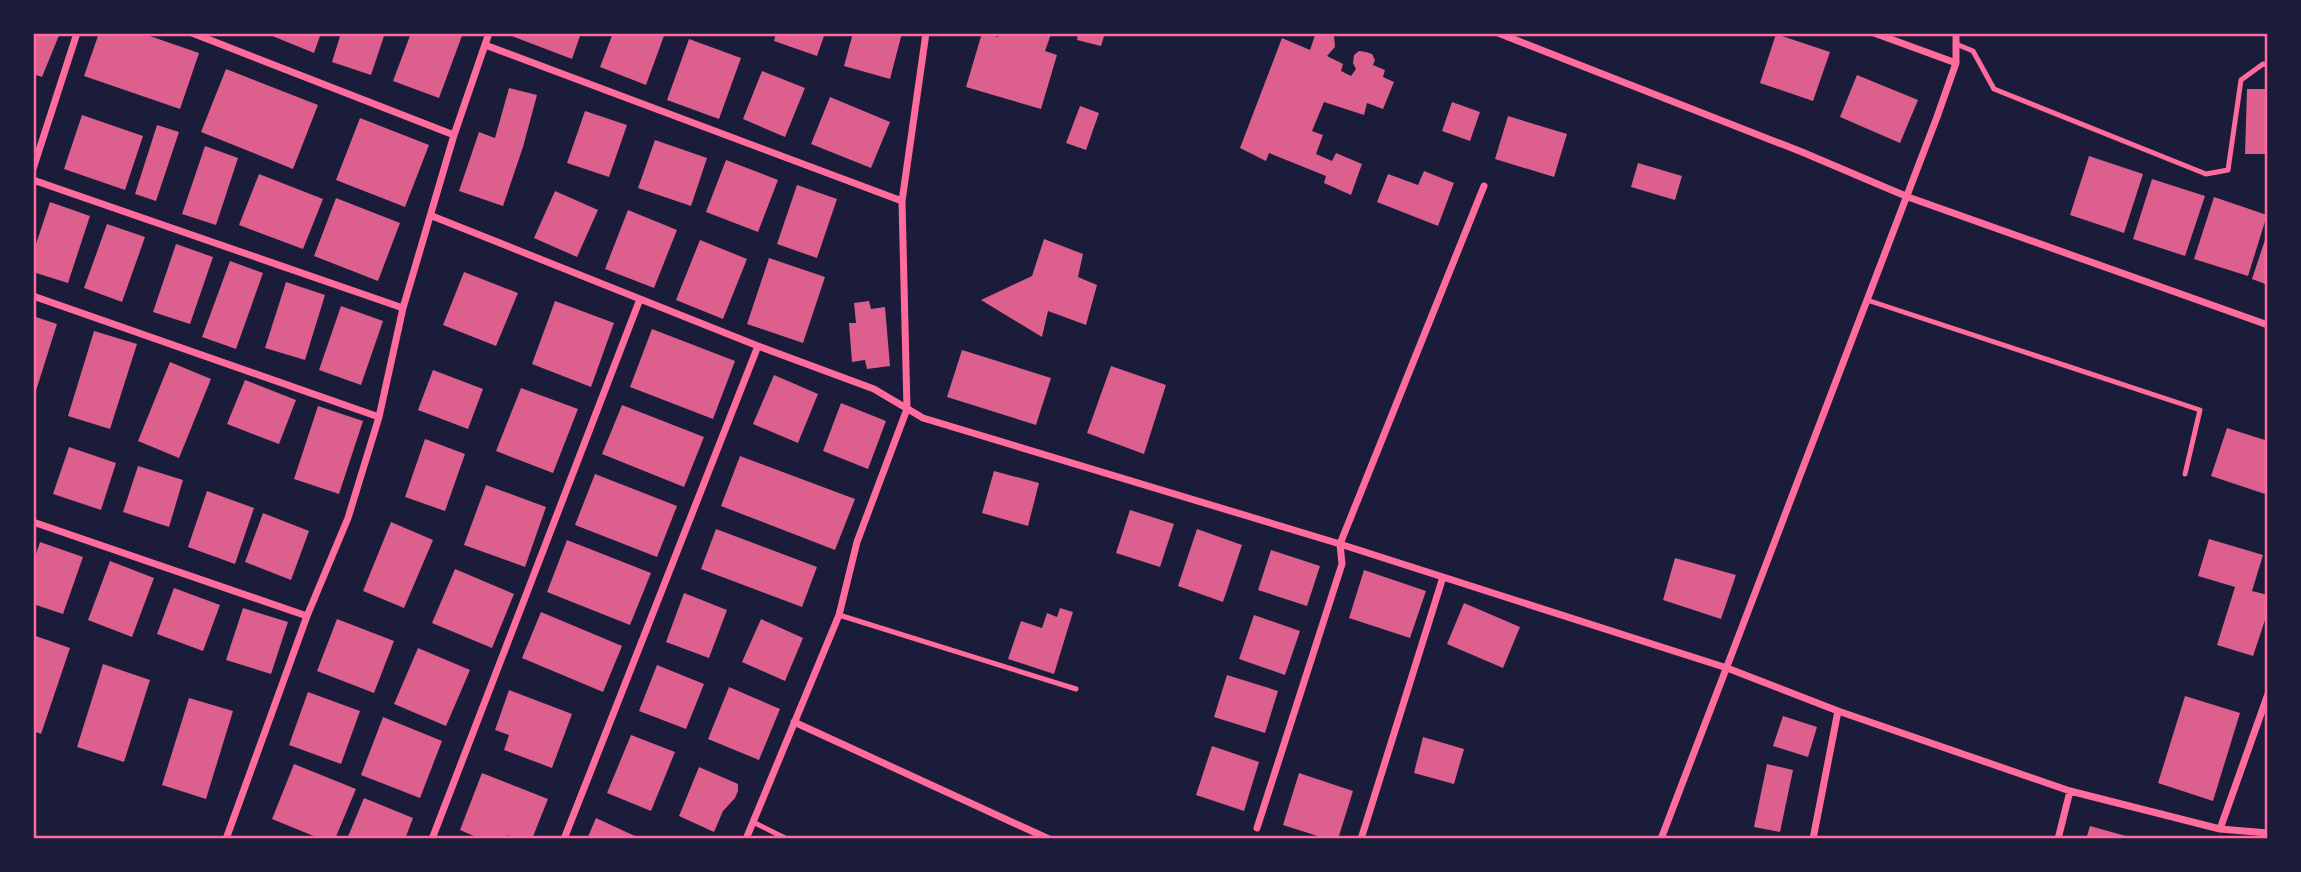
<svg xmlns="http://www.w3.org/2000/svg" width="2301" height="872" viewBox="0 0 2301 872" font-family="Figtree,sans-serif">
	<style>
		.building { fill: #dd5f8e }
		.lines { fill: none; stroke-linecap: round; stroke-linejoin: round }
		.service { stroke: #ff6b9d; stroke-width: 5 }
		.minor { stroke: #ff6b9d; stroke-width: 7 }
		.neatline { fill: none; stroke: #ff6b9d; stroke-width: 2.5 }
	</style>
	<rect width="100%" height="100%" fill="#1b1b3a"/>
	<path class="building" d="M33 33H60L42 77 33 74Z
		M99 33H141L199 53 180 109 84 76Z
		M265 33H321L314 53Z
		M341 33H385L371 75 332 62Z
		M411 33H463L439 98 393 81Z
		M510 33H581L572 59 509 35Z
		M613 33H665L646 85 600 67Z
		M776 33H825L817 56 774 41Z
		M853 33H902L890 79 844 66Z
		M982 33 998 37 1000 33 1051 34 1045 51 1057 55 1041 109 966 87Z
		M1078 33H1105L1101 46 1077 40Z
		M1319 33 1334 36 1335 47 1327 56 1343 64 1341 71 1351 76 1356 69 1353 63 1354 55 1359 51 1366 52 1372 54 1375 60 1373 65 1385 70 1383 77 1394 82 1383 109 1367 103 1364 115 1324 102 1312 131 1323 135 1316 154 1332 161 1336 153 1362 164 1351 195 1324 183 1326 176 1269 153 1266 161 1240 148 1282 38 1310 50 1315 35Z
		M1776 34 1830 52 1813 101 1760 83Z
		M689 39 741 58 719 119 667 100Z
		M226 69 318 105 293 169 201 132Z
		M762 71 805 88 785 137 743 119Z
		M1857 75 1918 100 1900 143 1840 117Z
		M509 88 537 95 523 147 503 206 459 191 479 132 495 138Z
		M2247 89H2268V154H2245Z
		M830 97 890 122 871 168 811 144Z
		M1452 102 1480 112 1470 141 1442 131Z
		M1080 106 1099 113 1086 150 1066 143Z
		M585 111 627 125 609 177 567 163Z
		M82 115 143 136 125 190 64 169Z
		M1508 116 1567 134 1554 177 1495 159Z
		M360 118 429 145 405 207 336 180Z
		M157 125 179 132 156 201 135 194Z
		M655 140 707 158 691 206 638 188Z
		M205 146 238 158 216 225 182 214Z
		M2089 156 2143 174 2124 233 2070 215Z
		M726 160 778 180 758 232 706 212Z
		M1638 163 1682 176 1675 200 1631 187Z
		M1424 171 1454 183 1438 226 1377 202 1388 174 1418 185Z
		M259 174 323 199 303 249 239 225Z
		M2152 179 2205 196 2185 256 2133 239Z
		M797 185 837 199 817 258 777 244Z
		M555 191 598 210 577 257 534 238Z
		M2214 197 2267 215 2248 276 2194 259Z
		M336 198 400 223 378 281 314 256Z
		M50 202 90 216 68 283 33 272V253Z
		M628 210 677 230 654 288 605 269Z
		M107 224 145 237 122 302 84 288Z
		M2267 234H2268V285L2252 279Z
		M1044 239 1083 254 1078 277 1097 285 1086 325 1048 311 1042 337 981 300 1032 276Z
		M700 240 747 259 723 319 676 300Z
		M176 244 213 257 190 324 153 312Z
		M769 258 825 277 803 343 747 324Z
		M230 261 263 273 236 349 202 337Z
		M464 272 518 293 496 346 443 325Z
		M286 282 325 295 305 360 265 348Z
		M555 301 614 323 591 387 532 364Z
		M869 301 871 309 885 307 890 366 867 369 865 360 852 362 849 323H856L854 303Z
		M341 306 383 321 361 385 319 370Z
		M33 316 57 324 34 397 33 396Z
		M652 329 735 361 713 419 630 387Z
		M94 331 137 344 110 429 68 416Z
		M962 350 1051 378 1036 425 947 397Z
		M170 362 211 379 179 458 138 441Z
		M1111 366 1166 385 1144 454 1087 433Z
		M433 370 483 389 468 429 418 410Z
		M774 375 818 394 798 443 753 424Z
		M245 380 296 400 279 444 227 424Z
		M521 388 578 409 553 473 496 451Z
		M841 403 886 421 868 469 823 451Z
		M622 405 704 437 684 487 602 454Z
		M318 406 363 421 339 494 294 479Z
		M2227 428 2268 441V495L2211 476Z
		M425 439 465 454 445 511 405 497Z
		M69 447 116 463 101 510 53 494Z
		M740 456 855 499 835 550 721 506Z
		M138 466 183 480 169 527 123 512Z
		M994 471 1039 483 1028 526 982 513Z
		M595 474 677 506 657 557 575 525Z
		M486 485 546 507 525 567 464 545Z
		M207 491 254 508 235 564 188 547Z
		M1130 510 1174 524 1160 567 1116 553Z
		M263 513 309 531 291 580 245 562Z
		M391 522 433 540 404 608 363 591Z
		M716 529 817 567 802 607 701 569Z
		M1197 529 1242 545 1223 602 1178 586Z
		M2209 539 2263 555 2252 591 2268 595V611L2253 656 2217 645 2235 587 2198 576Z
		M567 540 651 573 630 625 547 592Z
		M40 542 83 557 63 614 33 604V563Z
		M1271 550 1320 566 1307 606 1258 590Z
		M1675 558 1736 575 1721 619 1663 600Z
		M110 561 154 578 132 637 88 620Z
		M455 569 514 594 492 648 432 623Z
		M1364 570 1426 591 1410 638 1349 618Z
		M174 588 220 605 203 651 157 634Z
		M684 593 727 610 709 658 666 642Z
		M1464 603 1520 627 1503 668 1447 644Z
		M243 608 288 622 271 674 226 660Z
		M1060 608 1073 612 1054 674 1008 659 1021 621 1042 628 1047 613 1057 617Z
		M541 612 622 646 603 692 522 658Z
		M1254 615 1300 631 1285 675 1239 659Z
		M337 619 394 641 374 693 317 671Z
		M761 619 803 638 785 681 742 662Z
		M33 635 70 648 41 734 33 731Z
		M418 648 470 670 446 726 394 704Z
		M103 664 150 680 124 762 77 747Z
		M657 665 704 684 686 729 639 711Z
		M1227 675 1278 691 1265 733 1214 717Z
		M729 687 780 709 759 760 708 739Z
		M509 690 572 714 552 768 504 750 509 735 495 730Z
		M308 692 360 711 341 764 289 745Z
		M2185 696 2240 713 2213 801 2158 783Z
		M189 698 233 711 206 799 162 785Z
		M1783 716 1817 727 1808 757 1773 746Z
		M383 717 442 741 420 798 361 775Z
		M631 735 675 752 651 811 607 793Z
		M1423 737 1464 749 1454 784 1414 773Z
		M1212 746 1259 762 1244 811 1196 795Z
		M294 764 356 789 335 839H321L272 819Z
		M1767 764 1793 770 1780 832 1754 827Z
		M699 767 738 784V791L735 798 723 811 714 832 679 816Z
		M482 773 548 799 532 839H516L508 835 507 839H481L460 830Z
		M1299 773 1353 791 1338 839H1327L1283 825Z
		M364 798 413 818 405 839H347Z
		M596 818 637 837 636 839H587Z
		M2090 826 2133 838V839H2086Z"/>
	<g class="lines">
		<path class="service" d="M1956 44 1973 51 1994 89 2206 174 2228 170 2241 80 2263 64 2268 65
			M1867 300 2200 410 2185 474
			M839 615 1076 689
			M753 822 787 839"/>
		<path class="minor" d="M192 33 454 135
			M1498 33 1802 152 1908 197 2268 325
			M1874 33 1956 63
			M485 45 902 201
			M33 169 77 33
			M33 180 403 308
			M432 216 758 346 874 389 923 418 1340 544 1727 668 1838 711 2070 791 2220 829 2268 833
			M33 296 379 417
			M33 522 307 616
			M794 722 1049 839
			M1257 828 1342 564 1340 544 1484 186
			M2220 829 2268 694
			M226 839 307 616 348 518 379 417 403 308 454 135 489 33
			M432 839 640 299
			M564 839 758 346
			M746 839 839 615 857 542 907 409 902 201 926 33
			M1361 839 1443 577
			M1661 839 1937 117 1956 63V33
			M1813 839 1838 711
			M2058 839 2070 791"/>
	</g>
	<rect width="2301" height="872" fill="none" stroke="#1b1b3a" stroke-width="70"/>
	<rect x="35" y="35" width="2231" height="802" class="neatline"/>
</svg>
